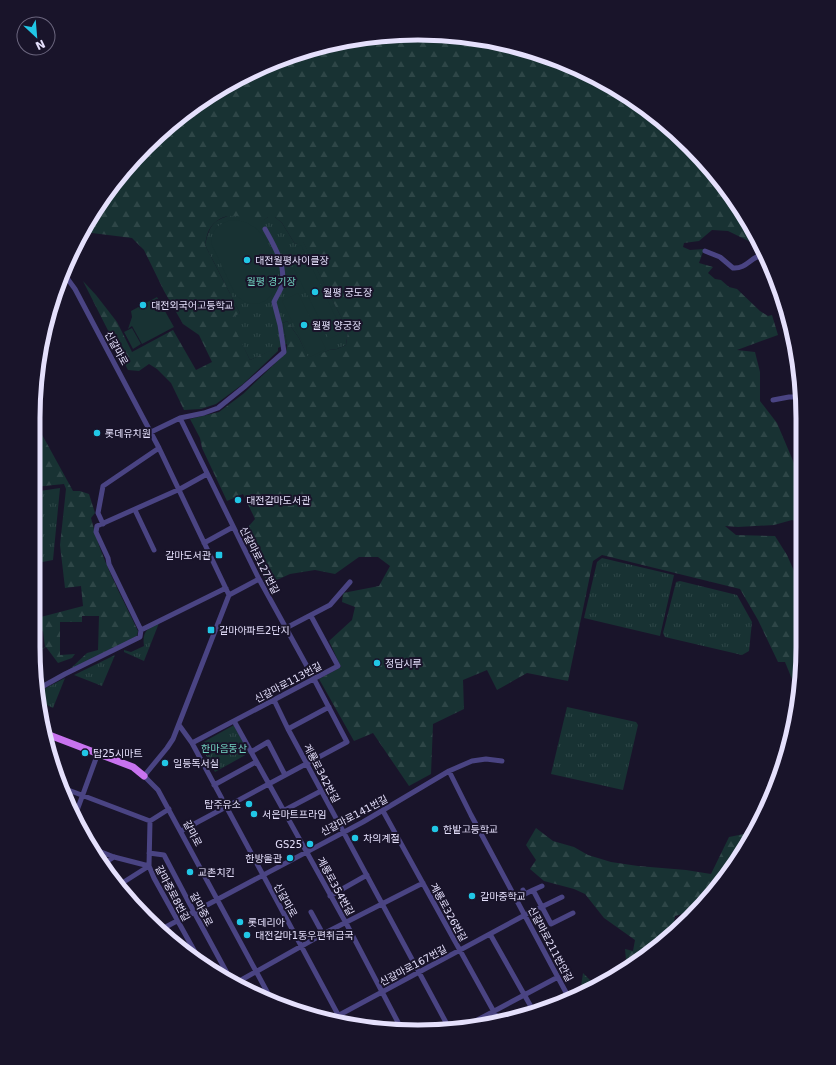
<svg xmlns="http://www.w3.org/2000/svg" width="836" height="1065" viewBox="0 0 836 1065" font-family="'DejaVu Sans','Noto Sans KR',sans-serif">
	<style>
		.grass { fill: url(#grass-tufts) }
		.forest { fill: url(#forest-firs) }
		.pitch { fill: #183233 }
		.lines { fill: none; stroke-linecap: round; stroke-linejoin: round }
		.minor { stroke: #4a4483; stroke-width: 5 }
		.major { stroke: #c873ef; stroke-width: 7 }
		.poi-dot { fill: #21c7e6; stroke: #19142a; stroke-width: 1.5 }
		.labels { text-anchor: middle; stroke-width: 4; stroke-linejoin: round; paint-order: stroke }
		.poi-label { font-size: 10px; fill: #e5e0fc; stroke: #19142a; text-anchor: start }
		.park-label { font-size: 10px; fill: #73d5c2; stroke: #19142a }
		.street-label { font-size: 10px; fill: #e5e0fc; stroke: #19142a }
		.rim { fill: none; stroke: #e5e0fc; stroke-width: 5 }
	</style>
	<defs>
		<pattern id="grass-tufts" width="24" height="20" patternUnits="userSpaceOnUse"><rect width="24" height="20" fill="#183233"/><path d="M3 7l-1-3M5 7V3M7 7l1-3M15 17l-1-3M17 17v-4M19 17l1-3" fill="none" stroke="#2e4647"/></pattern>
		<pattern id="forest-firs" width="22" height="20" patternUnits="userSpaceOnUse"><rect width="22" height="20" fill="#183233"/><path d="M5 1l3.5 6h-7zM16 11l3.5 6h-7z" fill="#2e4647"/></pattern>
	</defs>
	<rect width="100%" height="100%" fill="#19142a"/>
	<path class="grass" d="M231 215 243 216 259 223 268 217H275L282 223 295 244 303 241 348 331 346 345 337 349 329 350 309 360 299 338 287 321 283 323 287 344 250 360 229 319 240 313 205 245C210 225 212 221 231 215Z
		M60 488 53 560 37 563 33 553V492Z
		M602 558 674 575 660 636 584 618 597 562Z
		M680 581 737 595 752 622 749 651 742 655 665 637 663 633 676 582Z
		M159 623 144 661 124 652V650L131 652 144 646C142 631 147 629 159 623Z
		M115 655 102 686 74 675Z
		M65 678 53 708 40 702V697L42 690Z
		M567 707 636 722 638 725 623 790 551 774Z
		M234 725 249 753 215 772 200 744Z"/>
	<path class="forest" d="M443 34 517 46 588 73 652 112 707 164 751 225 761 247 728 231 712 230 699 241 684 243 683 247 690 250 704 249 699 263 713 267 708 273 715 279 721 280 729 287 737 289 760 311 768 316 772 315 778 335 737 350 755 352 760 372V401L777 423 802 482 803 524 792 520 774 525 738 527 725 526 736 535 775 536 787 555 801 587 803 586V647L798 694 785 662H778L758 620 740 589 602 555 593 561 568 681 527 673 497 690 487 670 463 680 464 709 433 724 431 774 409 786 373 733 354 741 319 679 341 667 329 641 352 620 355 607 342 602 343 593 379 586 390 566 378 557H359L335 574 315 570 290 574 268 584 242 534 255 519 243 494 227 501 202 448 200 438 190 419 219 412 243 394 286 353 287 344 283 323 287 321 299 338 309 359 329 350 337 349 346 345 348 331 303 242 295 244 282 223 275 217H268L259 224C241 215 222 209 209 230 207 234 206 240 205 245L240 313 230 319 250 360 278 347V351L243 384 216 404 201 409 184 410 171 383 157 369 149 364 139 371 128 370 83 281 96 295 117 322 132 352 173 330 196 370 212 362 199 335 183 324 164 291 144 250 132 238 92 233 84 236 113 183 164 128 225 85 294 54 368 36Z
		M34 420 73 491H80L89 494 95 513 91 518C100 558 121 595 138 631L137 636 68 671 87 653 98 650 99 616H82V622H60V655L75 654 72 658 58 663 46 647 34 654V653L45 647 43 631 33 636V619L83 606 81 586 65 588 60 545 66 489 64 484 34 487Z
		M536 828 553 841 574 847 588 855 611 862 638 866 686 870 711 874 729 837 754 832 738 861 695 910 675 916 673 927 674 934 672 936 636 962 635 960H626L625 949 633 951 635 940 604 918 585 894 574 889 544 881 530 869 536 860 526 845Z
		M583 973 596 986 580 993Z"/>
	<path class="pitch" d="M233 220C250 221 261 230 269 245 273 253 278 261 278 271 279 298 256 316 235 294L212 245C210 231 219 222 233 220Z
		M301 245 343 332 329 339 286 252Z
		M298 293 326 349 310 357 282 301Z
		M157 297 174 327 142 344 132 326 128 329 132 317 131 311Z
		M132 328 141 344 133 349 124 332Z"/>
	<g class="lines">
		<path class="minor" d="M705 251 720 257 733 268C748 269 751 255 765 255
			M64 274 75 289 159 448 229 595 173 739 167 748 144 776 158 790 271 999
			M777 284H778
			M773 400 789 397H802
			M180 418 259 579 314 679 347 742 181 831
			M151 432 180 418 204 413 218 408 244 387 284 352 280 325 274 302C276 297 281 290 282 285 286 265 274 245 265 229
			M135 510 154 550
			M103 524 98 513 103 486 159 448
			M204 543 233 527
			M229 595 259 579
			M286 628 330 605 350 582
			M141 630 226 588
			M38 689 65 674 140 637 141 630 109 564 108 558 96 532 97 526 180 489 207 474
			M274 700 288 729 449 1028
			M234 721 346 923 402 1030
			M179 725 192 743 342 1022
			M288 729 329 707
			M192 743 338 666 311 616
			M251 752 268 742 285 775
			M449 771 471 815 569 998
			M214 785 256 762
			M63 788 150 821
			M169 809 150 821 149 866 154 878 200 961
			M283 811 321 791
			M383 811 499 1021
			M75 816 98 753
			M91 848 114 857 149 866
			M149 853 164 855 194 912 233 984
			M103 864 114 857
			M119 885 149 866
			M523 890 525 894 533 890 551 924 573 913
			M533 890 542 886
			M330 896 367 875
			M311 912 323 934
			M160 930 363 822 449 771 472 761 486 759 502 761
			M490 934 534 1012
			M234 984 323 934 423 883
			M330 1020 525 915 562 897
			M468 1025 558 977"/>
		<path class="major" d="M44 733 133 767 144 776"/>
	</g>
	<g class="poi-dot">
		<circle cx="247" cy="260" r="4"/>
		<circle cx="315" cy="292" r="4"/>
		<circle cx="143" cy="305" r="4"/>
		<circle cx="304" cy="325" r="4"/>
		<circle cx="97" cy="433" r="4"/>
		<circle cx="238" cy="500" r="4"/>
		<rect x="215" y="551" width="8" height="8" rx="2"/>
		<rect x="207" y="626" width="8" height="8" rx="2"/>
		<circle cx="377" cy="663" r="4"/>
		<circle cx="85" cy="753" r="4"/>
		<circle cx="165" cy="763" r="4"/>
		<circle cx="249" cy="804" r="4"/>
		<circle cx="254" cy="814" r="4"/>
		<circle cx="435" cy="829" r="4"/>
		<circle cx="355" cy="838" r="4"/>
		<circle cx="310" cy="844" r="4"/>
		<circle cx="290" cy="858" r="4"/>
		<circle cx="190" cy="872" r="4"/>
		<circle cx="472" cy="896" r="4"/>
		<circle cx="240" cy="922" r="4"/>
		<circle cx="247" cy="935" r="4"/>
	</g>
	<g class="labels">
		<g class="poi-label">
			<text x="255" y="264">대전월평사이클장</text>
			<text x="323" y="296">월평 궁도장</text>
			<text x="151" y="309">대전외국어고등학교</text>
			<text x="312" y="329">월평 양궁장</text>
			<text x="105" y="437">롯데유치원</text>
			<text x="246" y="504">대전갈마도서관</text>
			<text x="211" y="559" text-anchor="end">갈마도서관</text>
			<text x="219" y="634">갈마아파트2단지</text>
			<text x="385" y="667">정담시루</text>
			<text x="93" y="757">탑25시마트</text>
			<text x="173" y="767">일등독서실</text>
			<text x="241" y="808" text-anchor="end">탑주유소</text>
			<text x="262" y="818">서은마트프라임</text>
			<text x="443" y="833">한밭고등학교</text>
			<text x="363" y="842">차의계절</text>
			<text x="302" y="848" text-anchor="end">GS25</text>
			<text x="282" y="862" text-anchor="end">한방울관</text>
			<text x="198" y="876">교촌치킨</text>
			<text x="480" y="900">갈마중학교</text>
			<text x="248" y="926">롯데리아</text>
			<text x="255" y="939">대전갈마1동우편취급국</text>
		</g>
		<g class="park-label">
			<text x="271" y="285">월평 경기장</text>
			<text x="224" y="752">한마음동산</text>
		</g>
		<g class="street-label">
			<text transform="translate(117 348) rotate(61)" y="4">신갈마로</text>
			<text transform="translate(260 560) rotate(63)" y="4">신갈마로127번길</text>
			<text transform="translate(288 682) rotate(-28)" y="4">신갈마로113번길</text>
			<text transform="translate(322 773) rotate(62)" y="4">계룡로342번길</text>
			<text transform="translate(354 815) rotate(-28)" y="4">신갈마로141번길</text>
			<text transform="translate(193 833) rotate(62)" y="4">갈마로</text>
			<text transform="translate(336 886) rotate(61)" y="4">계룡로354번길</text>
			<text transform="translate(173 893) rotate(62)" y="4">갈마중로8번길</text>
			<text transform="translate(286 900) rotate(61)" y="4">신갈마로</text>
			<text transform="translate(202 909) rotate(62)" y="4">갈마중로</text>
			<text transform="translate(449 912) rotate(61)" y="4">계룡로326번길</text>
			<text transform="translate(551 944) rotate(62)" y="4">신갈마로211번안길</text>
			<text transform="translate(413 965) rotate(-28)" y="4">신갈마로167번길</text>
		</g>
	</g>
	<path d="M0 0H836V1065H0ZM418 40H418A378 378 0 0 1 796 418V647A378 378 0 0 1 418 1025H418A378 378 0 0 1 40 647V418A378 378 0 0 1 418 40Z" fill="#19142a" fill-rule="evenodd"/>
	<path class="rim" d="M418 40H418A378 378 0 0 1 796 418V647A378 378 0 0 1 418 1025H418A378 378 0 0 1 40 647V418A378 378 0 0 1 418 40Z"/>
	<g transform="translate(36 36) rotate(154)"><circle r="19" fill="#19142a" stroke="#6b667e"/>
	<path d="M0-3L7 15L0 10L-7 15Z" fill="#21c7e6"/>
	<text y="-6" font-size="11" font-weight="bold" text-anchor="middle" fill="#e5e0fc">N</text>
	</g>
</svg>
